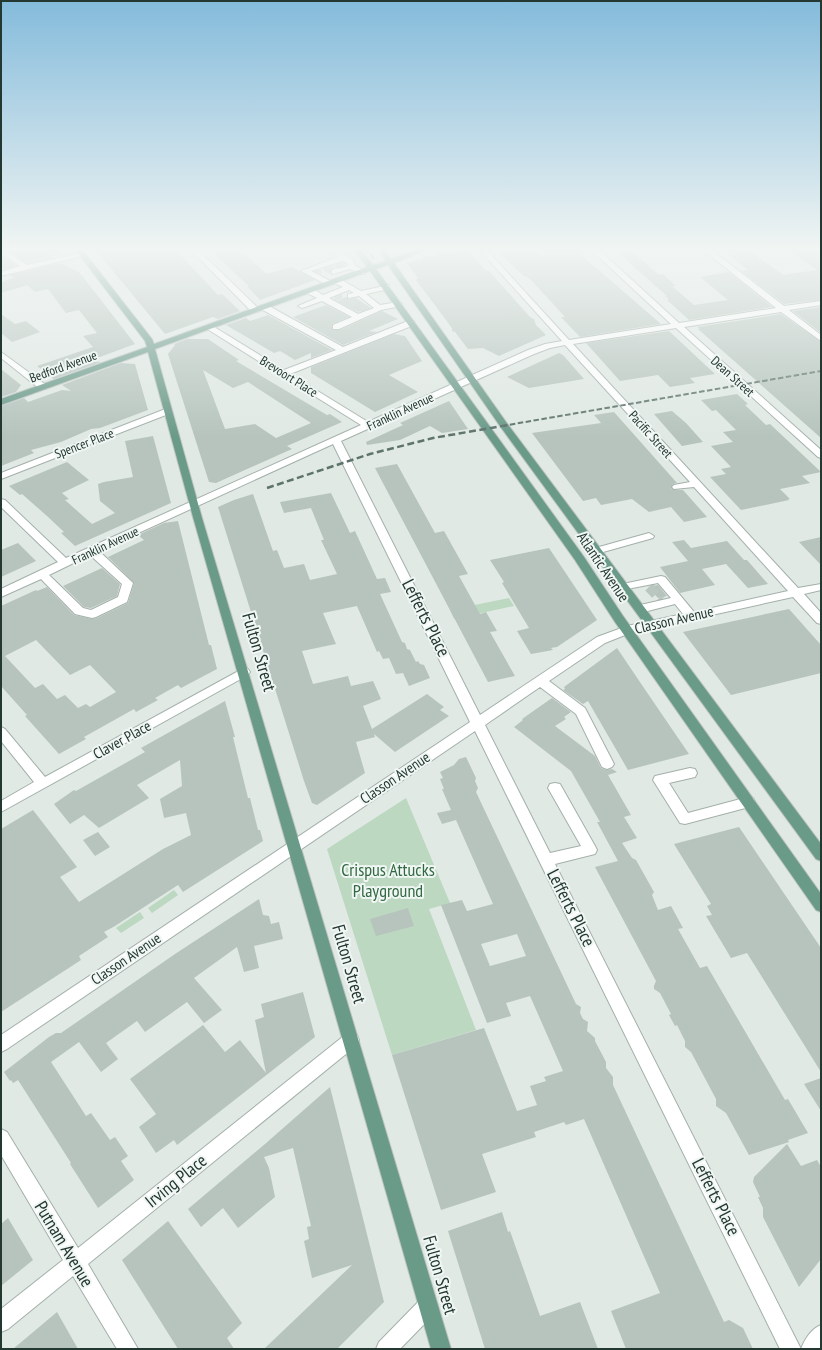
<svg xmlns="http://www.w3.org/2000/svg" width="822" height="1350" viewBox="0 0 822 1350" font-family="'PT Sans Narrow',sans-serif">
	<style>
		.green { fill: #bcd8c0 }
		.building { fill: #b6c4bd; fill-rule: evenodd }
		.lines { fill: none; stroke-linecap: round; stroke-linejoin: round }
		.minor-tunnel-far1 { stroke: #bac6c0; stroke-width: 8; stroke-dasharray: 8 4; stroke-linecap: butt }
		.minor-tunnel { stroke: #bac6c0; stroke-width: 10; stroke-dasharray: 10 5; stroke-linecap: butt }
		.minor-casing { stroke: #a4b0aa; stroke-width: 2 }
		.major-casing { stroke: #bdc3c1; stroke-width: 2 }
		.minor { fill: #fff; fill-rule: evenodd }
		.major { fill: #6a9a88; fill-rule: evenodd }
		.rail-far1 { stroke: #5d736b; stroke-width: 2; stroke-dasharray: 5.5 2.5; stroke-linecap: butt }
		.rail { stroke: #5d736b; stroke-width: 2.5; stroke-dasharray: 7 3.5; stroke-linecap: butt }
		.labels { text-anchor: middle; stroke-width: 4; stroke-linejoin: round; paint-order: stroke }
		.far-street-label { font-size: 13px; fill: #233830; stroke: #f0f6f3 }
		.street-label { font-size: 15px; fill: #233830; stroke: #f0f6f3 }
		.near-street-label { font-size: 18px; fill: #233830; stroke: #f0f6f3 }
		.near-park-label { font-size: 18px; fill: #326942; stroke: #f0f6f3 }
	</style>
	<rect width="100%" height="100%" fill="#e0e9e4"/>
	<path class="green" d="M541 248H581L585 252 549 257Z
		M509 598 514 606 454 619 450 610Z
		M406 798 450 903 429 909 476 1030 392 1055 327 849Z
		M174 890 178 895 152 913 148 908Z
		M140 912 144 918 121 933 116 928Z"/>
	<path class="building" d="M4 248H63V254L49 257 52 258 27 263Z
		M94 248H174L218 295 222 294 240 311 218 319 213 317 165 334Z
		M208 248H239L266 274 292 267 315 280 260 300 247 286H249Z
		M454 248H466L486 271H489L530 317 534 319 536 325 546 335 499 356 483 348 468 349 455 332 452 331V328L416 280 418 278 407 263 422 259 424 256 435 257 438 251 453 253Z
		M494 248H520L522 250 533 248 542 257 579 253 661 324 580 337 561 317H565L532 281 526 276H524Z
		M613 248H628L659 275 663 274 676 286H672L694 305 728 300 700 277 729 272 772 307 689 320 667 300 669 299 665 296H667Z
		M720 248H746L783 275 817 270 786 248H811L821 255V300L784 304 741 271 748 270Z
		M1 255 17 266 1 270Z
		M61 263 80 273 135 344 89 361 101 362 54 379 37 366 93 347 83 336 97 333 79 310 66 313 48 289 35 292 27 285 1 293V282L14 278 10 275Z
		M346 297 348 299 356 298 371 308 358 312 337 301Z
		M326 305 349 317 332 324V329L333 330H340L382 311 398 319 369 331 377 332 343 345 293 317Z
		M821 307V333L793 311Z
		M1 314 15 324 26 321 40 332 12 342 1 333Z
		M781 314 821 342V438L698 329H700L697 327Z
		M268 315 332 350 311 358V353L295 360 280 351 274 353 226 325 246 318 250 321Z
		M669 331 715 374 690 378 695 383 670 387 658 375 620 381 586 343Z
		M394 334 405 336 422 361 389 375 418 392 375 412 311 373V367Z
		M187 339H208L239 360 236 361 327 415 330 414 342 422 287 446 292 449 216 483 209 482 168 354 175 345 174 344ZM203 370 233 388 248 382 311 423 276 438 255 424 225 429Z
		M559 353 563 355 584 379 529 388 507 377Z
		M121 363 135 364 148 410 100 428 91 429 61 442 31 450 34 453 1 466V406L24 398 28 402 62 390 71 391 62 385Z
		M1 369 21 385 16 392 1 397Z
		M737 394 748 404 745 405 766 425 770 424 821 472 802 476 810 483 780 489 790 499H788L789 500 741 510 710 477 726 474 721 469 731 467 711 446 733 442 723 432 736 430 716 410 712 411 701 400Z
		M449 401 468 429 442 433 430 426 400 440 367 445 366 442 403 425 400 423Z
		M672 411 686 423 703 442 682 446 654 414Z
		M614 412 677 483 673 484 671 488 674 490H683L707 517 684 522 671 507 649 512 632 499 601 505 596 498 583 501 532 433 601 423 594 415Z
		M153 436 171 503 75 546 61 533 64 532 47 516 22 494 20 495 9 486 67 462 89 480 62 493 69 499 65 500 92 524 115 513 100 501 98 484 104 482 133 477 125 441Z
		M397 464 435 533 444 531 468 574 459 576 480 614 486 612 497 631 490 632 515 676 488 682 375 468Z
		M331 493 350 533 355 531 377 579 385 578 391 592 380 594 402 642 405 643 407 649 410 650 416 662 418 661 420 664 424 665 430 678 409 686 403 673 396 674 389 658 383 659 379 651 377 652 357 606 323 613 336 644 302 651 313 684 348 676 351 686 373 681 381 699 363 706 372 729 427 694 444 707 440 710 449 716 395 752 374 734 375 737 356 742 365 773 317 805 312 803 304 781 218 507 234 500 253 494 273 551 277 550 284 568 304 564 310 580 337 574 321 540H324L311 508 284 513 280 502Z
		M178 521 209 645H211L217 669 181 688 178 685 155 698 158 700 136 712 134 709 84 737 86 739 59 754 25 716 27 715 1 686V606L36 590 37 591 47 587 74 615 92 619 97 618 128 603 134 583 108 557 144 540 138 535 164 523ZM36 640 70 675 90 665 116 692 90 707 86 704 78 708 65 695 57 699 43 684 35 688 5 656Z
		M821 537V565L799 542Z
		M684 540 691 548 727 541 744 560H747L768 584 748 588 726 564 702 569 715 585 680 593 660 567 688 561 672 542Z
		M18 543 36 561 1 577V550Z
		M549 548 597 620 557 647 551 648 553 650 531 654 517 631 529 628 502 583 504 582 490 560Z
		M102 568 120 584 117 596 91 608 84 607 63 586Z
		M658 585 667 596 658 598 648 587Z
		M789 609 821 645V673L731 695 683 632Z
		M617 648 646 691 689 754 628 770 588 701 583 704 563 690 565 689 564 687Z
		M552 698 571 712 564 717 566 719 555 726 595 756 601 768 606 770 612 769 617 772 608 775 631 815 624 817 637 838 622 843 632 858 636 860 654 892 652 895 658 910 671 906 683 928 678 929 700 968 707 966 785 1100 788 1099 808 1133 788 1140 789 1142 749 1155 726 1113 716 1106V1099L691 1052 685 1047V1041L677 1025 675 1026 669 1015 671 1014 660 993 654 989V986L656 981 595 867 618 861 597 822H600L571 771 514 727 523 720 522 719Z
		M225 701 235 737H233L248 798H250L258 830H260L263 841 183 892 178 885 115 926 104 932 108 937 79 956 81 960 1 1012V829L33 810 77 867 60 877 79 902 163 849 191 835 186 813 164 818 160 799 182 786 180 760 137 785 149 798 99 828 84 815 70 824 54 804 74 790 76 791 145 752 141 748Z
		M466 757 476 778 475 781 478 788 476 792 576 1004 581 1007 580 1013 583 1019 588 1022 587 1031 595 1038V1041L606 1062V1068L613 1077V1085L724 1322 729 1320 743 1328 753 1349H626L611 1311 660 1293 584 1119 566 1125 564 1122 534 1132 536 1137 482 1154 496 1192 441 1210 392 1055 484 1028 517 1111 537 1105 530 1086 546 1081 544 1077 563 1071 530 996 506 1003 511 1016 487 1023 441 905 462 900 467 911 493 904 456 820 442 824 437 813 451 810 442 789H444L440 779 443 778 440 772 454 765 459 759ZM517 934 526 956 490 966 481 944Z
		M739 827 821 948V1072L747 953 731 958 706 916 712 915 707 906 711 904 674 844Z
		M98 832 110 847 95 856 83 840Z
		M259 899 263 915 269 916 271 924 279 922 283 939 254 946 259 968 244 972 237 947 194 978 222 1010 204 1023 187 1002 145 1032 137 1021 106 1043 118 1059 101 1072 79 1042 51 1062 86 1116 91 1113 110 1140 115 1137 128 1156 121 1161 134 1180 98 1208 70 1164 71 1163 18 1080 13 1083 11 1080 10 1081 4 1072 49 1037 56 1033H61L175 954Z
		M408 908 414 926 376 936 370 919Z
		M303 992 315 1037 177 1145 174 1140 156 1153 139 1127 156 1114 130 1079 203 1025 225 1052 240 1040 266 1073 255 1020 264 1017 261 1004Z
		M821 1078V1111L804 1084Z
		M330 1087 384 1302 337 1349H264L352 1265 312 1278 304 1241 309 1239 307 1227 311 1226 293 1148 264 1157 269 1168 275 1197 238 1228 223 1208 201 1227 188 1209 265 1144Z
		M787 1144 801 1166 817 1160 821 1167V1259L799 1287 763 1217V1208L758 1197H760L753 1182 754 1177Z
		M502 1212 508 1232 510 1231 540 1316 580 1302 598 1349H485L448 1231Z
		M8 1218 33 1260 1 1286V1224Z
		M168 1221 242 1323 227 1338 234 1349H178L122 1260Z
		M57 1312 78 1349H13Z"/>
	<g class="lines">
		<path class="minor-tunnel-far1" d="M336 263 346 268
			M325 267 335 272
			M313 271 323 276
			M334 297 345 293
			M348 304 359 300
			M361 311 372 307"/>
		<path class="minor-tunnel" d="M649 587 661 600"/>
		<g class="minor-casing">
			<path id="minor" d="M1 248 27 265 82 253 86 255 1 276V272L20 266 1 253Z
				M189 248H196L258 308V312H252Z
				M348 248 359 249 342 254 353 260 355 266 365 270V274H359L351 269 332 274V270L348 266 347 263 342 261 311 271 332 282 333 284 329 286 301 271 338 257 335 253 336 252Z
				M401 248H408L415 255 409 256Z
				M478 248H485L569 340 671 324 589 248H597L679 323 776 308 701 248H709L784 306 821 301V305L789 310 821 335V341L781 312 684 327 821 450V458L818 457 676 328 573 344 798 588 821 584V590L804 594 821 613V624L817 623 793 597 630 633 605 643 549 681 585 708 614 764 612 767 607 769 602 767 576 714 540 687 485 725 550 853 581 846 548 788 550 784 555 783 560 784 595 846 597 850 595 854 555 864 801 1349C805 1339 811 1329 821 1325V1349H780L475 731 7 1049 1 1052V1035L470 722 333 444 99 551 133 583 127 602 96 617 92 618 79 615 75 614 41 579 1 597V589L58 562 1 507V499L5 500 66 558 361 425 204 327 208 325H211L284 370 336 350 261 309V305H267L343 347 408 321H414V325L290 374 368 422 528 350 545 344 562 341ZM565 345 690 482 674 485 672 487 674 489 694 487 788 591 694 612 665 577 661 576 618 585 617 587 618 589 622 590 658 583 671 598 636 606 634 609 636 612 640 613 675 604 683 614 627 626 597 637 480 715 341 441 534 354 550 348ZM90 555 122 584 118 597 91 610 83 608 49 575Z
				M334 279H340L361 291 389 285V289L366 294 380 305 398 302 402 304 401 306 381 310 339 329H333V325L352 317 322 301 302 308 298 306 317 298 307 293V289H313L323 295 343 287 334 283ZM349 290 354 293 348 294V298L359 296 374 308 358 314 329 298Z
				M1 352 46 385 47 387 46 389H40L1 358Z
				M168 408 172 411 171 413 1 479V473Z
				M649 533 654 536 653 538 596 554 591 551 592 549Z
				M244 668 248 669 250 672 248 675 1 812V801L34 782 1 741V727L5 729 45 777Z
				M690 768 695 769 697 773 695 777 669 783 688 813 748 797 753 798 755 802 753 806 685 824 680 823 653 780 655 776Z
				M351 1032 357 1035 359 1040 357 1045 88 1264 138 1349H117L73 1276 8 1329 1 1332V1309L63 1260 1 1155V1129L7 1132 78 1248 345 1035Z
				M428 1296 435 1299 438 1306 435 1313 400 1349H376L379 1342 421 1299Z"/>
		</g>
		<g class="major-casing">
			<path id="major" d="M74 248H81L152 339 154 344 367 267 352 248H359L373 265 386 261 377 248H384L391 259 420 248H431L394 263 506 422 821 844V861L816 859 500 426 388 265 376 269 584 557 623 616 821 894V912L816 910 615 622 575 560 370 271 155 349 202 518 451 1349H431L193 517 148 352 1 405V399L147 347 145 341Z"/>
		</g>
		<use href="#minor" class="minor"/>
		<use href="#major" class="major"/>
		<path class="rail-far1" d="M365 248 374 259
			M502 426 821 371"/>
		<path class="rail" d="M267 488 370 454 433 438 508 425"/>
	</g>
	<linearGradient id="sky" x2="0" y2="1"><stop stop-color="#84bbdb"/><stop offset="0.57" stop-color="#f1f5f3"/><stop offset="1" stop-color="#f1f5f3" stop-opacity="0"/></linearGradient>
	<rect width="822" height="437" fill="url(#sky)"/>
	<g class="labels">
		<g class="far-street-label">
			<text transform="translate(63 366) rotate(-20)" y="5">Bedford Avenue</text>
			<text transform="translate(289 376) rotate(32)" y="5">Brevoort Place</text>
			<text transform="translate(733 376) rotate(42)" y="5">Dean Street</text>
			<text transform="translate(400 411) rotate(-25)" y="5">Franklin Avenue</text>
			<text transform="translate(651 434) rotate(48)" y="5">Pacific Street</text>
			<text transform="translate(84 443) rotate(-21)" y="5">Spencer Place</text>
			<text transform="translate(105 545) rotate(-25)" y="5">Franklin Avenue</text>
		</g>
		<g class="street-label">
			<text transform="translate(603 567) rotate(56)" y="5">Atlantic Avenue</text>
			<text transform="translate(674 620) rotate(-13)" y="5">Classon Avenue</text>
			<text transform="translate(122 740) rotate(-29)" y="5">Claver Place</text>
			<text transform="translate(395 778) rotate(-34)" y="5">Classon Avenue</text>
			<text transform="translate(126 959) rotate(-34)" y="5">Classon Avenue</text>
		</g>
		<g class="near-street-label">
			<text transform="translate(426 618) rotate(63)" y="6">Lefferts Place</text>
			<text transform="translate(259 652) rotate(74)" y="6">Fulton Street</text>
			<text transform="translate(571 908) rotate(63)" y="6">Lefferts Place</text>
			<text transform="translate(349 964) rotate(74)" y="6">Fulton Street</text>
			<text transform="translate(176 1181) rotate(-39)" y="6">Irving Place</text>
			<text transform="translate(716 1197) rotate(63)" y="6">Lefferts Place</text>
			<text transform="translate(64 1244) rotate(59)" y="6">Putnam Avenue</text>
			<text transform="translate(440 1275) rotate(74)" y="6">Fulton Street</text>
		</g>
		<g class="near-park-label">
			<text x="388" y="876">Crispus Attucks<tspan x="388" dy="21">Playground</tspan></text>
		</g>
	</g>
	<rect width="822" height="1350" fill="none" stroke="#233830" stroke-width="4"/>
</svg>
